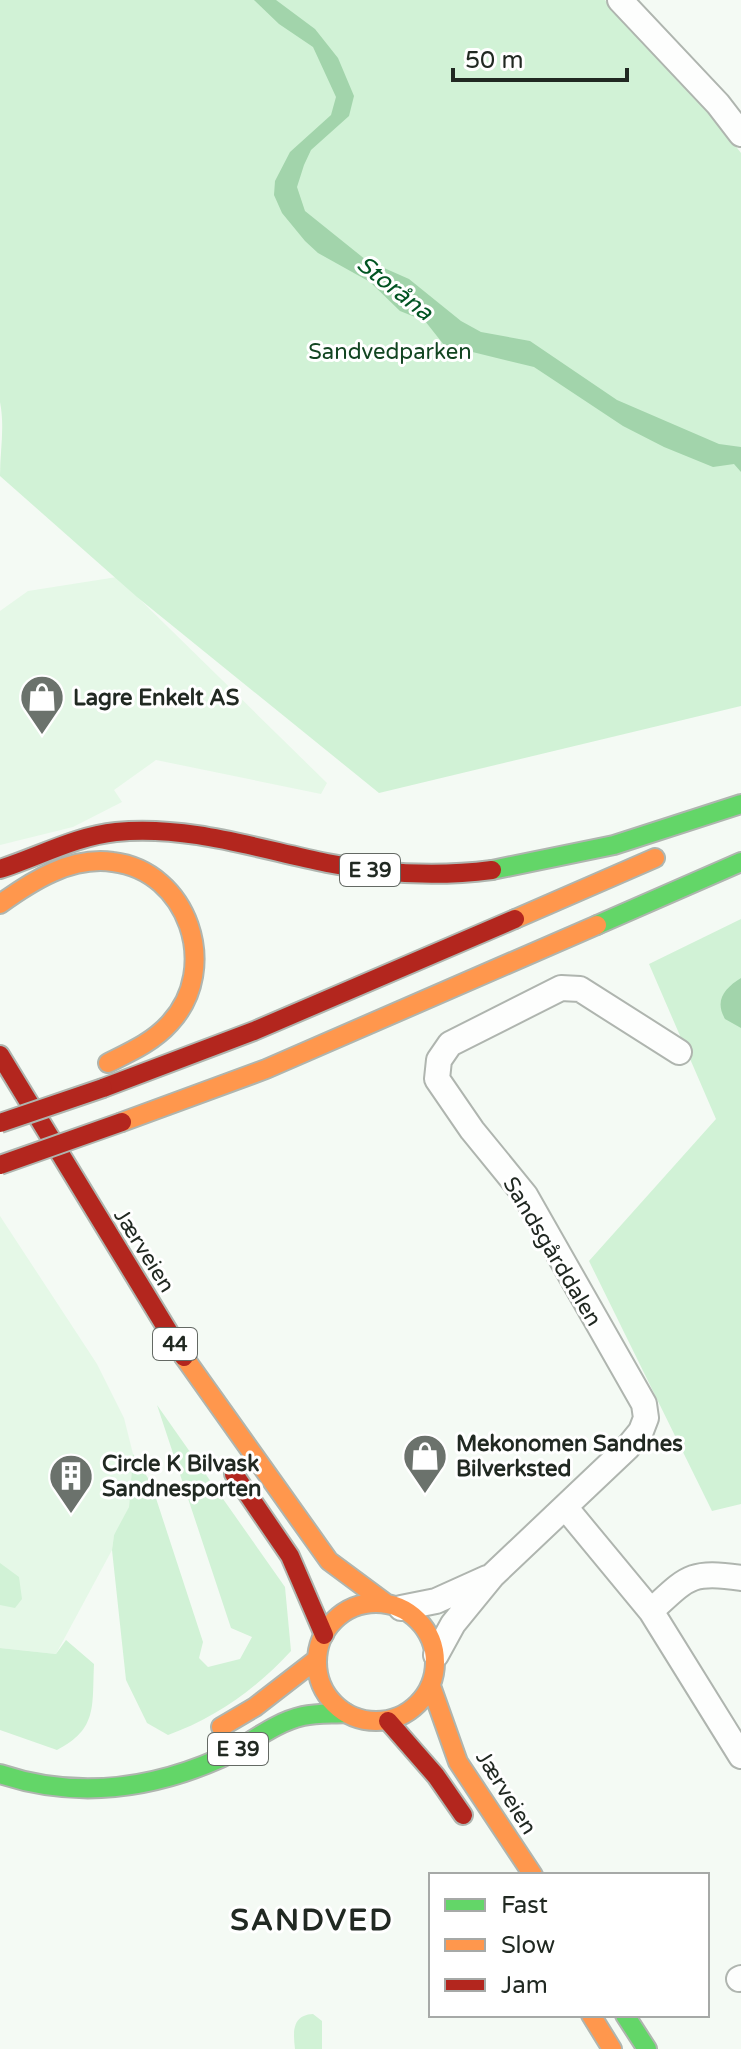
<svg xmlns="http://www.w3.org/2000/svg" width="741" height="2049" viewBox="0 0 741 2049" font-family="'Varela Round',sans-serif">
	<style>
		.built { fill: #e5f8e7 }
		.green { fill: #d1f2d6 }
		.water { fill: #a2d4ab }
		.lines { fill: none; stroke-linecap: round; stroke-linejoin: round }
		.street-casing { stroke: #afb5af; stroke-width: 28 }
		.fast-casing { stroke: #afb5af; stroke-width: 22 }
		.slow-casing { stroke: #afb5af; stroke-width: 22 }
		.jam-casing { stroke: #afb5af; stroke-width: 22 }
		.street { stroke: #fdfefd; stroke-width: 24 }
		.fast { stroke: #63d668; stroke-width: 18 }
		.slow { stroke: #ff974d; stroke-width: 18 }
		.jam { stroke: #b3261e; stroke-width: 18 }
		.jam-bridge-casing { stroke: #afb5af; stroke-width: 22; stroke-linecap: butt }
		.jam-bridge { stroke: #b3261e; stroke-width: 18 }
		.labels { text-anchor: middle; stroke-width: 6; stroke-linejoin: round; paint-order: stroke }
		.shield { fill: #fff; stroke: #646964; stroke-width: 2 }
		.shield-label { font-size: 20px; font-weight: bold; fill: #212922 }
		.park-label { font-size: 22px; fill: #124521; stroke: #fff }
		.poi-label { font-size: 22px; font-weight: bold; fill: #212922; stroke: #fff; text-anchor: start }
		.street-label { font-size: 22px; fill: #212922; stroke: #fff }
		.water-label { font-size: 24px; font-style: italic; fill: #015422; stroke: #fff }
		.district-label { font-size: 30px; font-weight: bold; letter-spacing: 2px; fill: #212922; stroke: #fff }
	</style>
	<rect width="100%" height="100%" fill="#f4faf4"/>
	<path class="built" d="M117 577 327 783 321 794 156 760 114 790 122 802 73 827 0 845V611L28 591Z
		M0 1216 97 1364 124 1418 133 1454 129 1507 123 1522 114 1535 112 1550 56 1654 0 1648Z"/>
	<path class="green" d="M0 0H605L713 117 741 153V706L379 793 137 597 0 476C0 450 5 428 0 402Z
		M741 919V1504L712 1511 589 1261 716 1119 649 964Z
		M157 1405 285 1587 291 1651C257 1688 216 1718 168 1735L147 1723 126 1680 112 1550 114 1535 129 1507 133 1454 151 1483 203 1642 199 1658 208 1667 240 1659 252 1637 231 1628Z
		M0 1563 19 1577 22 1599 15 1608 0 1605Z
		M66 1640 94 1664C92 1706 98 1729 57 1750L0 1730V1648L56 1654Z
		M313 2014 322 2021V2049H295C293 2032 292 2015 313 2014Z"/>
	<path class="water" d="M254 0H276L315 29 338 58 354 96 349 116 311 150 304 165 297 187 305 211 366 260 409 279 461 321 481 332 530 341 617 400 719 444 741 447V472L734 464 713 467 664 447 623 426 534 367 444 345 425 321 400 311 370 282 318 253 305 241 282 213 274 195 275 181 290 152 331 115 336 97 313 47 279 24Z
		M741 978V1028L725 1019C714 1000 725 988 741 978Z"/>
	<g class="lines">
		<g class="street-casing">
			<path id="street" d="M620 0 718 104 741 134
				M565 1507 651 1611 741 1756
				M401 1608 436 1601 487 1578
				M651 1611C687 1578 690 1570 741 1578
				M436 1655 453 1624 493 1575 628 1447 641 1431 646 1418 644 1404 525 1195 472 1130 437 1079 439 1060 450 1044 561 988 580 989 679 1052
				M739 1979 741 1978"/>
		</g>
		<g class="fast-casing">
			<path id="fast" d="M492 870 614 845 741 804
				M597 925 741 862
				M0 1774C75 1799 149 1790 221 1758 249 1745 272 1723 303 1716 317 1713 332 1714 346 1713
				M625 2015 647 2049"/>
		</g>
		<g class="slow-casing">
			<path id="slow" d="M0 904C32 881 71 856 113 862 188 871 221 968 170 1023 153 1042 130 1052 108 1063
				M515 919 655 858
				M122 1122 266 1069 597 925
				M184 1357 329 1561 387 1604
				M317 1662a59 59 0 1 1 118 0a59 59 0 1 1-118 0Z
				M431 1686 458 1762 533 1875
				M221 1727 255 1707 317 1659
				M591 2015 612 2049"/>
		</g>
		<g class="jam-casing">
			<path id="jam" d="M0 869C38 857 76 836 116 832 189 825 258 849 327 863 381 874 437 877 492 870
				M0 1055 184 1357
				M103 1088 254 1031 515 919
				M234 1474 290 1556 324 1635
				M388 1721 436 1776 463 1815"/>
		</g>
		<use href="#street" class="street"/>
		<use href="#fast" class="fast"/>
		<use href="#slow" class="slow"/>
		<use href="#jam" class="jam"/>
		<g class="jam-bridge-casing">
			<path id="jam-bridge" d="M0 1123 103 1088
				M0 1165 122 1122"/>
		</g>
		<use href="#jam-bridge" class="jam-bridge"/>
	</g>
	<defs>
		<g id="shop-pin" transform="scale(2.3)"><path d="M0 17L-7.5 6A9.5 9.5 0 1 1 7.5 6Z" fill="#6b726c" stroke="#fff"/><path d="M-5-2.5h2.3a2.7 3.5 0 0 1 5.4 0H5L5.5 6h-11ZM-1.5-2.5h3a1.5 2.3 0 0 0-3 0Z" fill="#fff"/></g>
		<g id="building-pin" transform="scale(2.3)"><path d="M0 17L-7.5 6A9.5 9.5 0 1 1 7.5 6Z" fill="#6b726c" stroke="#fff"/><path d="M-4-6H4V6H1V3H-1V6H-4ZM-2.5-4.3h1.7v1.8h-1.7ZM.8-4.3h1.7v1.8H.8ZM-2.5-1h1.7V.8h-1.7ZM.8-1h1.7V.8H.8Z" fill="#fff"/></g>
	</defs>
	<g fill-rule="evenodd">
		<use href="#shop-pin" x="42" y="697"/>
		<use href="#shop-pin" x="425" y="1456"/>
		<use href="#building-pin" x="71" y="1476"/>
	</g>
	<g class="labels">
		<g class="shield">
			<rect x="340" y="854" width="60" height="32" rx="6"/>
			<rect x="153" y="1328" width="44" height="32" rx="6"/>
			<rect x="208" y="1733" width="60" height="32" rx="6"/>
		</g>
		<g class="shield-label">
			<text x="370" y="877">E 39</text>
			<text x="175" y="1351">44</text>
			<text x="238" y="1756">E 39</text>
		</g>
		<g class="park-label">
			<text x="390" y="359">Sandvedparken</text>
		</g>
		<g class="poi-label">
			<text x="73" y="705">Lagre Enkelt AS</text>
			<text x="456" y="1451">Mekonomen Sandnes<tspan x="456" dy="25">Bilverksted</tspan></text>
			<text x="102" y="1471">Circle K Bilvask<tspan x="102" dy="25">Sandnesporten</tspan></text>
		</g>
		<g class="street-label">
			<text transform="translate(145 1250) rotate(58)" y="8">Jærveien</text>
			<text transform="translate(553 1251) rotate(59)" y="8">Sandsgårddalen</text>
			<text transform="translate(507 1792) rotate(58)" y="8">Jærveien</text>
		</g>
		<g class="water-label">
			<text transform="translate(395 288) rotate(38)" y="8">Storåna</text>
		</g>
		<g class="district-label">
			<text x="312" y="1930">SANDVED</text>
		</g>
	</g>
	<rect x="429" y="1873" width="280" height="144" fill="#ffffff" stroke="#a6a9a7" stroke-width="2"/>
	<rect x="445" y="1899" width="40" height="12" fill="#63d668" stroke="#a6a9a7" stroke-width="2"/>
	<text x="501" y="1913" font-size="24" fill="#212922">Fast</text>
	<rect x="445" y="1939" width="40" height="12" fill="#ff974d" stroke="#a6a9a7" stroke-width="2"/>
	<text x="501" y="1953" font-size="24" fill="#212922">Slow</text>
	<rect x="445" y="1979" width="40" height="12" fill="#b3261e" stroke="#a6a9a7" stroke-width="2"/>
	<text x="501" y="1993" font-size="24" fill="#212922">Jam</text>
	<path d="M453 68v12h174v-12" fill="none" stroke="#212922" stroke-width="4"/>
	<text x="465" y="68" font-size="24" fill="#212922" stroke="#ffffff" stroke-width="6" paint-order="stroke">50 m</text>
</svg>
